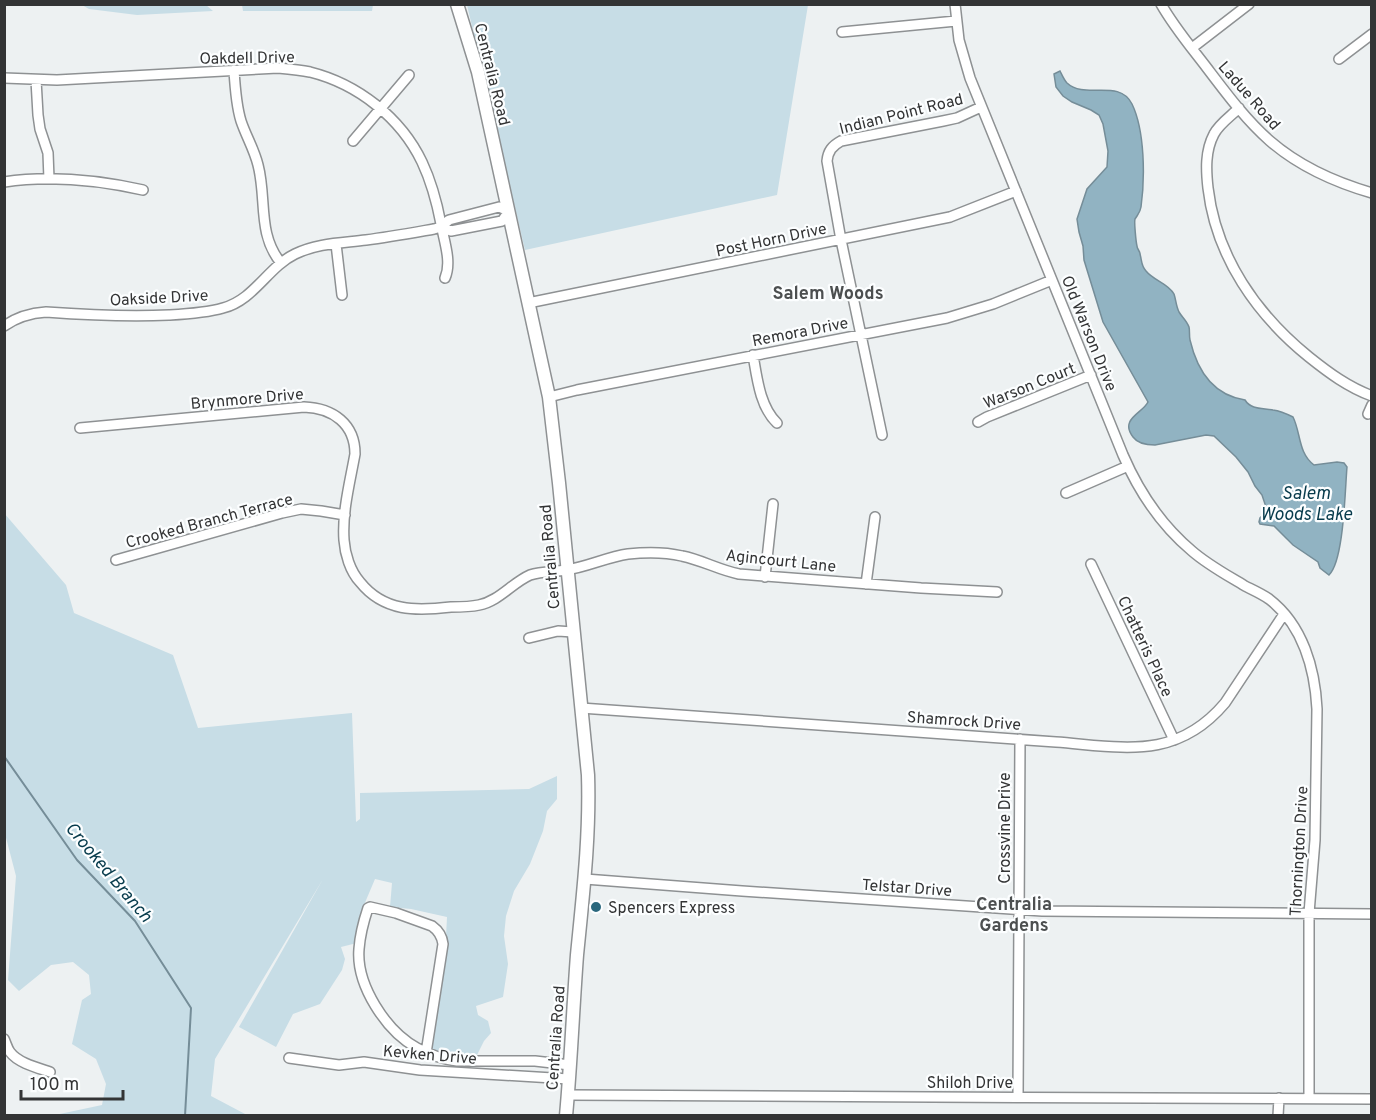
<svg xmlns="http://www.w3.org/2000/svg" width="1376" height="1120" viewBox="0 0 1376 1120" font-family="Overpass,sans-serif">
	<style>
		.green { fill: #c7dde6 }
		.water { fill: #91b3c2; stroke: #758d98; stroke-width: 1.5 }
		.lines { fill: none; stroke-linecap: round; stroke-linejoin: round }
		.stream { stroke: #758d98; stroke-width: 2 }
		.minor-casing { stroke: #8e9193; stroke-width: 12 }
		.major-casing { stroke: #8e9193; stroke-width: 15 }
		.minor { stroke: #fff; stroke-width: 9 }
		.major { stroke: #fff; stroke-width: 12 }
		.poi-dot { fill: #29677d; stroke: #fcfeff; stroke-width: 2 }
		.labels { text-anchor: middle; stroke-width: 4.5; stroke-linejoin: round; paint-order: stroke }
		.street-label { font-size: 16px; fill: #333435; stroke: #fcfeff }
		.poi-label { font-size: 16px; fill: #333435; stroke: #fcfeff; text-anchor: start }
		.neighbourhood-label { font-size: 18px; font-weight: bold; fill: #4c4f50; stroke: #fcfeff }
		.water-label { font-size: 18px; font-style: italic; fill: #073b4c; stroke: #fcfeff }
	</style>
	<rect width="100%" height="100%" fill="#edf1f2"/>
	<path class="green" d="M206 5 213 11 137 15 89 9 82 5Z
		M242 5V4L373 5 372 11H243Z
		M467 5H808L777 195 525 250Z
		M4 513 66 585 74 613 173 655 198 728 352 713 356 822 360 819V793L529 789 557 776V799L547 811 543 831 530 864 514 891 506 916 504 936 508 964 503 997 476 1006 478 1015 488 1021 491 1033 484 1041 476 1057 447 1056 430 1050 446 937 447 917 411 909 390 907 392 883 375 879 364 905 357 943 341 947 345 959 342 970 320 1004 293 1014 276 1047 239 1027 323 879 215 1059 211 1096 247 1115H55L102 1105 106 1084 96 1059 72 1044 82 1000 91 994 89 975 73 962 51 965 19 991 8 980 16 876 4 830Z"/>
	<path class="water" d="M1060 71C1062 75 1064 80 1067 83 1085 100 1119 78 1132 104 1145 131 1145 178 1141 207 1140 213 1138 214 1135 219 1134 222 1136 242 1137 246 1137 249 1140 251 1140 254 1142 261 1141 266 1146 271 1154 281 1168 283 1174 294 1176 300 1176 306 1179 312 1182 317 1187 321 1189 327 1190 331 1189 336 1190 340 1197 370 1213 395 1245 400 1251 410 1263 408 1273 410 1281 411 1287 414 1293 417 1301 433 1298 453 1314 465L1337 462 1344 463 1347 467C1345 489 1344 561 1329 575L1320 568 1318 562 1293 545 1274 526 1260 524 1259 522 1260 518 1264 514 1265 504 1262 495 1255 486 1248 472 1236 457 1214 436 1206 435 1155 445C1147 445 1138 444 1133 437 1119 419 1143 413 1148 402L1103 322 1084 260 1083 246 1079 232 1077 219 1087 189 1107 167 1108 151 1103 124 1099 115 1091 110 1072 102 1063 96 1056 87 1054 74Z"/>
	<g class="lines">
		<path class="stream" d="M4 756 77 860 135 921 191 1008 185 1116"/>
		<g class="minor-casing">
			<path id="minor" d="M955 4 959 40 970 78 1123 455C1139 492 1161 525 1192 551 1208 565 1227 575 1245 586 1253 590 1262 594 1269 599 1303 625 1315 669 1317 709L1315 840 1309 913V1098
				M1161 4C1174 27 1191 47 1207 68 1226 93 1246 120 1270 141 1300 167 1334 182 1372 193
				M842 32 956 21
				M1192 48 1249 4
				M1339 59 1372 34
				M234 70C235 87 236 105 241 121 246 136 254 149 258 165 267 199 257 234 281 263
				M4 78 57 80 278 68C289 69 300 70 310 72 358 84 401 118 422 162 431 181 437 203 441 224 444 241 452 262 445 278
				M36 80 38 115 40 129 48 153 49 179
				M1239 108C1231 116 1219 124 1214 134 1205 151 1206 170 1208 188 1216 257 1257 315 1309 357 1329 373 1348 387 1372 396
				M353 141 409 75
				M4 182C50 175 98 180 143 190
				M336 244 342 295
				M528 303 950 217 1016 191
				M4 326C17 317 30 313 46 312 87 315 127 317 169 315 187 314 206 313 223 308 254 300 268 267 295 254 317 243 343 243 366 240 389 237 411 233 434 229L441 227 449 220 499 207 509 211 502 221 451 231 441 227
				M753 355C757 378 760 407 777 423
				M549 397 577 390 947 318 993 304 1052 280
				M1368 414 1372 405
				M978 422 987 417 1091 375
				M80 428 304 407C333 408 355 424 355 454 350 482 342 512 344 540 345 554 350 571 360 582 384 612 416 611 451 607 460 607 470 607 479 605 499 601 512 583 530 575 542 571 554 572 566 570 587 567 607 557 628 554 646 552 665 552 682 556 702 560 719 570 739 574L921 588 997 592
				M882 435 841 240 827 161C828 151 832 146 841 141L943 121 957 118 981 107
				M1066 493 1128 466
				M116 560 282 513 301 509 321 511 345 515
				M1091 564 1174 740
				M765 577 773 504
				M866 584 875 517
				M529 638 558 631 573 632
				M581 708 1056 742C1123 747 1176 761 1225 703L1284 614
				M585 879 742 891 1042 911 1372 914
				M4 1039C6 1043 7 1048 10 1052 18 1063 38 1068 50 1072
				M426 1053 443 944C442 936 439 931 432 926L396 913 370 907 368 908C364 920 360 935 359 949 356 985 386 1031 417 1048 430 1055 442 1059 457 1061H535L570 1065
				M289 1058 339 1065 364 1062 420 1070 569 1079
				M568 1095C836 1098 1104 1097 1372 1099
				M1018 1097 1020 739
				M1278 1116 1279 1098"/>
		</g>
		<g class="major-casing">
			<path id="major" d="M457 4 478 72 549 397 559 483 588 775C590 836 583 894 577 955 573 1008 571 1062 566 1116"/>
		</g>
		<use href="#minor" class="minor"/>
		<use href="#major" class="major"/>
	</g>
	<circle class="poi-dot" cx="596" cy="907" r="6"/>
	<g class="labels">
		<g class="street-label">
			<text transform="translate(247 57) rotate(-1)" y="6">Oakdell Drive</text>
			<text transform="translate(493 74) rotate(76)" y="6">Centralia Road</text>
			<text transform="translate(1250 95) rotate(49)" y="6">Ladue Road</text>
			<text transform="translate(901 113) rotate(-14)" y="6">Indian Point Road</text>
			<text transform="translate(771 239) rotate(-12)" y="6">Post Horn Drive</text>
			<text transform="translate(159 297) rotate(-3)" y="6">Oakside Drive</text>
			<text transform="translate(800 331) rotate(-11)" y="6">Remora Drive</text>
			<text transform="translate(1090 333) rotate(68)" y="6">Old Warson Drive</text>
			<text transform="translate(1029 385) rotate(-22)" y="6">Warson Court</text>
			<text transform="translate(247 398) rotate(-5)" y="6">Brynmore Drive</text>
			<text transform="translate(209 520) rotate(-15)" y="6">Crooked Branch Terrace</text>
			<text transform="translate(549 557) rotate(-95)" y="6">Centralia Road</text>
			<text transform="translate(781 560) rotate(6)" y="6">Agincourt Lane</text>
			<text transform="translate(1146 646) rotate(65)" y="6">Chatteris Place</text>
			<text transform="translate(964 720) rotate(4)" y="6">Shamrock Drive</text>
			<text transform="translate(1004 828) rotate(-90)" y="6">Crossvine Drive</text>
			<text transform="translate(1298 851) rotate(-87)" y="6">Thornington Drive</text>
			<text transform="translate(907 887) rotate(4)" y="6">Telstar Drive</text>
			<text transform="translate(555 1038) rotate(-86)" y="6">Centralia Road</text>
			<text transform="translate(430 1054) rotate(5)" y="6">Kevken Drive</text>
			<text x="970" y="1088">Shiloh Drive</text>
		</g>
		<g class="poi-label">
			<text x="608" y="913">Spencers Express</text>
		</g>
		<g class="neighbourhood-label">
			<text x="828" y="299">Salem Woods</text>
			<text x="1014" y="910">Centralia<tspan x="1014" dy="21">Gardens</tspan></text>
		</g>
		<g class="water-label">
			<text x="1306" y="499">Salem<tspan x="1306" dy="21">Woods Lake</tspan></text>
			<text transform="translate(109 872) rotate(50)" y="6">Crooked Branch</text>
		</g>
	</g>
	<rect width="1376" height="1120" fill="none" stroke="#333435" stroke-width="12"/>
	<path d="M21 1090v9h102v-9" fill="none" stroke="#333435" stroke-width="3"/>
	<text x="30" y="1090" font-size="18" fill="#333435" stroke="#fcfeff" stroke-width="4.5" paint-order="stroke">100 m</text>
</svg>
